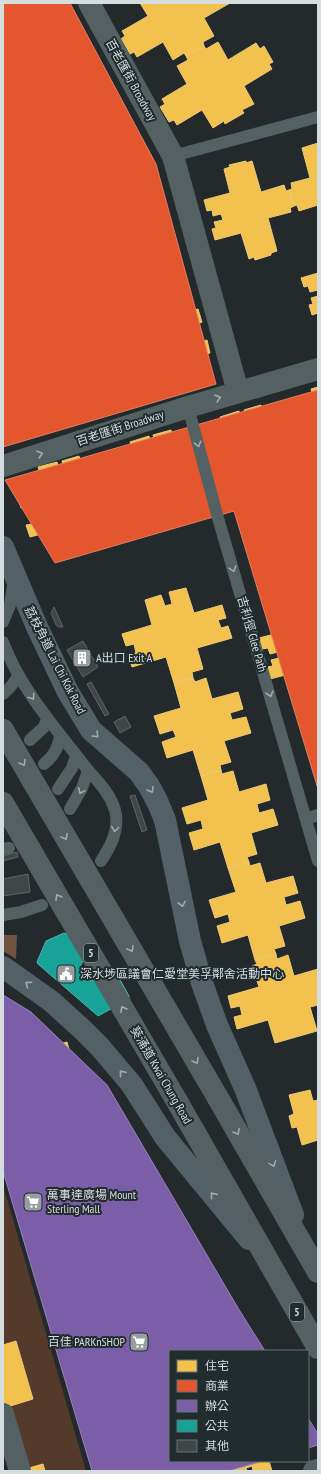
<svg xmlns="http://www.w3.org/2000/svg" width="321" height="1474" viewBox="0 0 321 1474" font-family="'PT Sans Narrow','Noto Sans TC',sans-serif">
	<style>
		.green { fill: #533a2a }
		.forest { fill: #71523f }
		.homes { fill: #f2c14e; stroke: #eac97a }
		.shops { fill: #e4572e; stroke: #e07f63 }
		.offices { fill: #7b5ea7; stroke: #9684b8 }
		.public { fill: #17a398; stroke: #50b4ad }
		.building { fill: #414748; stroke: #5e6365 }
		.lines { fill: none; stroke-linecap: round; stroke-linejoin: round }
		.lane { stroke: #546163; stroke-width: 12 }
		.street { stroke: #546163; stroke-width: 22 }
		.primary { stroke: #526165; stroke-width: 22 }
		.highway { stroke: #556063; stroke-width: 22 }
		.highway-bridge { stroke: #556063; stroke-width: 22 }
		.oneway { stroke: #a2abad }
		.oneway2 { stroke: #a1abae }
		.labels { text-anchor: middle; stroke-width: 4; stroke-linejoin: round; paint-order: stroke }
		.shield { fill: #212c2f; stroke: #a0a8aa; stroke-width: 1 }
		.shield-label { font-size: 11px; font-weight: bold; fill: #d6dddf }
		.street-label { font-size: 12px; fill: #d6dddf; stroke: #212c2f }
		.poi-label { font-size: 12px; fill: #d6dddf; stroke: #212c2f; text-anchor: start }
	</style>
	<rect width="100%" height="100%" fill="#242a2c"/>
	<path class="green" d="M3 1185 86 1471H15L3 1431Z"/>
	<path class="forest" d="M3 935H17L16 959 3 951Z"/>
	<path class="homes" d="M3 3H24L37 24 33 27 35 30 19 40 17 36 12 39 3 25Z
		M140 3H230L204 18 214 36 203 42 204 46 186 56 184 53 173 60 163 42 137 57 134 52 130 54 121 39 125 36 122 31 148 16Z
		M35 30 37 34 41 31 52 49 80 32 86 41 82 43 87 51 74 59 77 63 90 56 95 63 98 61 104 70 74 88 84 106 80 108 81 112 66 121 64 117 59 120 49 102 20 119 14 111 18 109 13 100 26 92 23 88 10 96 6 88 3 89V77L27 63 16 46 21 43 19 40Z
		M218 42 228 60 256 43 260 49 264 46 273 62 269 64 272 69 244 86 254 104 242 110 244 113 225 124 224 121 213 128 202 110 177 125 174 120 169 122 160 107 165 104 162 99 187 84 177 66 188 60 186 56 204 46 206 49Z
		M81 112 83 115 88 112 98 130 126 113 131 122 127 124 132 133 120 140 124 146 136 139 141 147 145 145 149 152 126 165 140 190 132 194 129 190 122 195 117 187 112 190 117 198 108 203 111 208 104 212 89 187 66 200 61 191 65 189 60 181 73 174 70 169 57 176 52 169 48 171 43 162 73 144 63 127 68 124 66 121Z
		M318 143V205L299 211 297 205 294 206 289 190 292 189 291 183 310 178 302 148Z
		M246 161V163L252 161 261 192 284 185 286 191 289 190 294 206 290 208 291 212 268 218 277 251 271 253V255L255 260 254 257 249 259 241 233 215 240 212 229 216 228 214 222 223 220 221 214 213 216 212 210 207 211 204 200 230 193 224 169 230 167 229 165Z
		M11 261 16 271 11 273 15 282 3 287V265Z
		M318 273V290L310 292 308 286 304 287 301 278Z
		M18 288 22 297 26 295 30 304 3 316V289L5 293Z
		M155 295V297L161 295 168 318 198 309 202 322 198 324 200 329 185 334 187 339 201 336 203 341 207 340 210 353 181 362 189 387 182 388 183 391 167 396 166 393 160 395 153 371 131 377 127 365 124 366 118 344 121 343 118 332 140 326 133 303 139 302 138 299Z
		M318 296V313L312 315 309 305 313 304 311 298Z
		M79 319 80 321 86 319 92 340 111 334 114 345 118 344 124 366 121 367 124 379 105 384 113 410 107 412V414L91 419 90 417 84 419 77 393 57 399 53 388 51 389 45 367 47 366 43 354 63 348 57 327 63 325V323Z
		M3 322 9 337 3 339Z
		M4 343 5 347 11 345 17 363 38 356 42 368 45 367 51 389 48 390 52 401 30 408 38 433 32 435V437L16 442 15 440 9 442 3 420V344Z
		M318 387V414L311 389Z
		M261 405 269 433 294 426 296 432 298 431 303 448H300L302 454 277 461 285 488 268 493 263 479 259 480 263 495 244 500 236 473 216 478 214 473H212L207 457 209 456 208 450 228 444 220 417 239 411 243 425 248 424 244 410Z
		M318 420V449L308 452 307 447 303 448 298 431 302 430 300 424Z
		M171 430 178 458 204 451 211 479 187 486 195 514 177 519 173 504 168 505 172 520 153 525 146 498 125 504 123 497 121 498 116 482 119 481 117 475 137 469 130 442 149 436 152 451 157 449 153 435Z
		M79 456 87 484 112 477 114 483 116 482 121 498 119 499 120 505 96 512 103 539 86 544 82 530 77 531 81 546 62 551 56 530 30 537 26 525 32 524 31 518 38 516 37 510 29 512 27 506 21 508 18 497 45 489 38 467 57 462 61 476 66 475 62 461Z
		M186 588 194 613 222 605 226 618 218 620 221 628 228 626 232 638 197 648 203 669 192 672 193 678 174 683 166 657 132 667 128 655 136 653 134 644 126 646 122 634 152 625 145 600 161 595 165 606 172 604 169 592Z
		M318 597V688L303 692 297 672 270 679 267 667 273 666 271 660 279 658 278 652 270 654 268 648 262 649 259 638 286 631 280 607 299 602 303 616 308 615 303 601Z
		M193 678 195 682 206 678 212 699 238 692 243 709 230 713 232 720 246 717 251 733 224 741 231 762 220 765 221 770 201 776 193 750 167 758 162 742 176 737 173 730 160 734 154 716 181 708 174 683Z
		M221 770 222 774 233 771 239 792 266 784 270 800 257 804 259 813 273 809 278 825 251 833 257 854 247 857 249 862 228 868 220 842 194 850 189 833 203 829 201 820 187 824 182 808 208 800 201 776Z
		M249 862 250 866 260 863 266 883 293 876 298 893 284 897 286 905 300 901 305 918 279 926 285 946 274 949 276 954 255 960 248 935 222 943 217 926 230 922 228 914 215 918 209 900 236 892 228 868Z
		M276 954 277 959 288 955 294 976 318 969V1005L310 1007 317 1031 275 1043 268 1020 237 1029 234 1017 242 1015 240 1006 231 1008 228 996 259 987 252 966 257 964 255 960Z
		M36 1022 43 1049 67 1042 70 1053 67 1054 69 1062 55 1066 57 1073 71 1069 73 1077 77 1076 80 1085 56 1091 62 1112 51 1115 53 1119 32 1125 24 1098 3 1103V1065L13 1062 4 1031Z
		M310 1090 313 1101 318 1100V1140L302 1145 297 1127 292 1128 289 1116 294 1114 289 1095Z
		M52 1119 54 1124 65 1121 70 1143 107 1133 110 1143 107 1144 109 1153 101 1155 102 1162 111 1159 113 1167 117 1166 119 1175 84 1185 89 1206 78 1209 80 1213 59 1219 51 1192 15 1201 5 1166 40 1156 31 1125Z
		M80 1213 81 1218 92 1215 98 1237 134 1227 137 1237 134 1238 136 1247 128 1249 130 1255 138 1253 140 1261 144 1260 147 1269 111 1279 117 1300 106 1303 107 1307 86 1313 79 1285 43 1295 33 1260 68 1250 59 1219Z
		M107 1307 108 1312 119 1309 125 1331 162 1321 165 1331 161 1332 164 1340 155 1343 157 1349 166 1347 168 1355 170 1354V1364L138 1373 144 1394 133 1397 134 1401 114 1406 106 1379 70 1389 60 1354 95 1344 86 1313Z
		M16 1341 33 1399 4 1408 3 1403V1345Z
		M134 1401 136 1405 147 1402 154 1429 170 1424V1461H179L169 1464 171 1471H94L88 1447 123 1438 114 1406Z
		M226 1461H269L272 1471H253L252 1466 246 1468 247 1471H228Z
		M43 1464 45 1471H26L25 1469Z"/>
	<path class="shops" d="M3 3H70L156 164 216 384 3 447Z
		M318 390V789L234 511 55 563 5 480Z"/>
	<path class="offices" d="M3 995 31 1012 107 1085 238 1308 265 1351H170V1461H263L228 1471H92L3 1171Z
		M308 1418 318 1434V1445L308 1448Z"/>
	<path class="public" d="M64 933 87 941 89 944 80 968 81 973 84 978 94 981 114 975 119 978 129 996V999L98 1016 38 964 37 962 46 941Z"/>
	<path class="building" d="M54 607 63 627H59L56 625 51 613Z
		M83 641 98 667 83 677 67 650Z
		M91 682 109 714 105 716 87 684Z
		M125 716 131 727 120 733 114 722Z
		M135 795 147 830 142 832 130 796Z
		M17 852 18 857 3 861V856Z
		M28 874 30 892 3 896V879Z"/>
	<g class="lines">
		<path class="lane" d="M173 156 318 117
			M188 407 218 518 318 861
			M3 622 10 605 14 580
			M3 642C20 687 51 723 80 760 92 777 109 789 115 810 120 829 111 846 101 861
			M3 694C10 688 15 683 18 675
			M30 740 44 727 47 719
			M44 764C54 756 58 748 60 736
			M58 789 72 768 76 756
			M70 809 82 788 88 771
			M306 819 318 815
			M3 849 9 848
			M3 915 21 912 42 905"/>
		<path class="street" d="M89 3 173 156 238 392
			M3 466 188 407 318 369
			M3 1414 20 1471
			M314 1471 318 1470"/>
		<path class="primary" d="M3 547 37 627 68 692 91 730 139 772 149 786 158 803 165 820 190 941 202 983 217 1025 245 1088 293 1215
			M3 967 51 1001 83 1030 100 1047 132 1085 165 1137 249 1239"/>
		<path class="highway" d="M218 1098 318 1272
			M178 1103 318 1348"/>
		<path class="highway-bridge" d="M3 730 218 1098
			M3 803 178 1103"/>
	</g>
	<defs><path id="oneway-chevron" d="M-2-3.5L2.5 0L-2 3.5" fill="none" stroke-width="1.6" stroke-linecap="round" stroke-linejoin="round"/></defs>
	<g class="oneway">
		<use href="#oneway-chevron" transform="translate(218 398) rotate(-16)"/>
		<use href="#oneway-chevron" transform="translate(198 444) rotate(75)"/>
		<use href="#oneway-chevron" transform="translate(40 454) rotate(-18)"/>
		<use href="#oneway-chevron" transform="translate(233 569) rotate(74)"/>
		<use href="#oneway-chevron" transform="translate(270 694) rotate(74)"/>
		<use href="#oneway-chevron" transform="translate(32 697) rotate(56)"/>
		<use href="#oneway-chevron" transform="translate(23 763) rotate(60)"/>
		<use href="#oneway-chevron" transform="translate(81 791) rotate(114)"/>
		<use href="#oneway-chevron" transform="translate(115 829) rotate(98)"/>
		<use href="#oneway-chevron" transform="translate(65 837) rotate(60)"/>
		<use href="#oneway-chevron" transform="translate(58 897) rotate(-120)"/>
		<use href="#oneway-chevron" transform="translate(131 949) rotate(60)"/>
		<use href="#oneway-chevron" transform="translate(123 1009) rotate(-120)"/>
		<use href="#oneway-chevron" transform="translate(196 1061) rotate(60)"/>
		<use href="#oneway-chevron" transform="translate(237 1132) rotate(60)"/>
	</g>
	<g class="oneway2">
		<use href="#oneway-chevron" transform="translate(96 735) rotate(45)"/>
		<use href="#oneway-chevron" transform="translate(151 790) rotate(60)"/>
		<use href="#oneway-chevron" transform="translate(182 904) rotate(78)"/>
		<use href="#oneway-chevron" transform="translate(28 984) rotate(-144)"/>
		<use href="#oneway-chevron" transform="translate(122 1073) rotate(-129)"/>
		<use href="#oneway-chevron" transform="translate(273 1164) rotate(69)"/>
		<use href="#oneway-chevron" transform="translate(213 1195) rotate(-129)"/>
	</g>
	<defs>
		<g id="building-square" transform="scale(1)"><rect x="-9" y="-9" width="18" height="18" rx="4" fill="#989ea0" stroke="#212c2f"/><path d="M-4-6H4V6H1V3H-1V6H-4ZM-2.5-4.3h1.7v1.8h-1.7ZM.8-4.3h1.7v1.8H.8ZM-2.5-1h1.7V.8h-1.7ZM.8-1h1.7V.8H.8Z" fill="#fff"/></g>
		<g id="civic-square" transform="scale(1)"><rect x="-9" y="-9" width="18" height="18" rx="4" fill="#989ea0" stroke="#212c2f"/><path d="M-.6-6.5H3V-4.5H.6V-3L4-1V1h2V6H-6V1h2V-1L-.6-3ZM-1.2 2.5V6h2.4V2.5Z" fill="#fff"/></g>
		<g id="supermarket-square" transform="scale(1)"><rect x="-9" y="-9" width="18" height="18" rx="4" fill="#989ea0" stroke="#212c2f"/><path d="M-6-5.5h2.5l.6 2H6L4.5 2H-2.5L-4.4-4H-6ZM-1.5 3.2a1.3 1.3 0 1 0 .1 0ZM3 3.2a1.3 1.3 0 1 0 .1 0Z" fill="#fff"/></g>
	</defs>
	<g fill-rule="evenodd">
		<use href="#building-square" x="82" y="658"/>
		<use href="#civic-square" x="66" y="974"/>
		<use href="#supermarket-square" x="33" y="1202"/>
		<use href="#supermarket-square" x="139" y="1342"/>
	</g>
	<g class="labels">
		<g class="shield">
			<rect x="84" y="944" width="14" height="18" rx="3"/>
			<rect x="290" y="1303" width="14" height="18" rx="3"/>
		</g>
		<g class="shield-label">
			<text x="91" y="957">5</text>
			<text x="297" y="1316">5</text>
		</g>
		<g class="street-label">
			<text transform="translate(131 80) rotate(61)" y="4">百老匯街 Broadway</text>
			<text transform="translate(120 428) rotate(-18)" y="4">百老匯街 Broadway</text>
			<text transform="translate(252 634) rotate(74)" y="4">吉利徑 Glee Path</text>
			<text transform="translate(55 660) rotate(63)" y="4">荔枝角道 Lai Chi Kok Road</text>
			<text transform="translate(161 1075) rotate(60)" y="4">葵涌道 Kwai Chung Road</text>
		</g>
		<g class="poi-label">
			<text x="96" y="662">A出口 Exit A</text>
			<text x="80" y="978">深水埗區議會仁愛堂美孚鄰舍活動中心</text>
			<text x="47" y="1199">萬事達廣場 Mount<tspan x="47" dy="14">Sterling Mall</tspan></text>
			<text x="125" y="1346" text-anchor="end">百佳 PARKnSHOP</text>
		</g>
	</g>
	<rect width="321" height="1474" fill="none" stroke="#d6dddf" stroke-width="8"/>
	<rect x="169" y="1350" width="140" height="112" fill="#212c2f" stroke="#697375"/>
	<rect x="177" y="1360" width="20" height="12" fill="#f2c14e" stroke="#697375"/>
	<text x="205" y="1370" font-size="12" fill="#d6dddf">住宅</text>
	<rect x="177" y="1380" width="20" height="12" fill="#e4572e" stroke="#697375"/>
	<text x="205" y="1390" font-size="12" fill="#d6dddf">商業</text>
	<rect x="177" y="1400" width="20" height="12" fill="#7b5ea7" stroke="#697375"/>
	<text x="205" y="1410" font-size="12" fill="#d6dddf">辦公</text>
	<rect x="177" y="1420" width="20" height="12" fill="#17a398" stroke="#697375"/>
	<text x="205" y="1430" font-size="12" fill="#d6dddf">公共</text>
	<rect x="177" y="1440" width="20" height="12" fill="#414748" stroke="#697375"/>
	<text x="205" y="1450" font-size="12" fill="#d6dddf">其他</text>
</svg>
